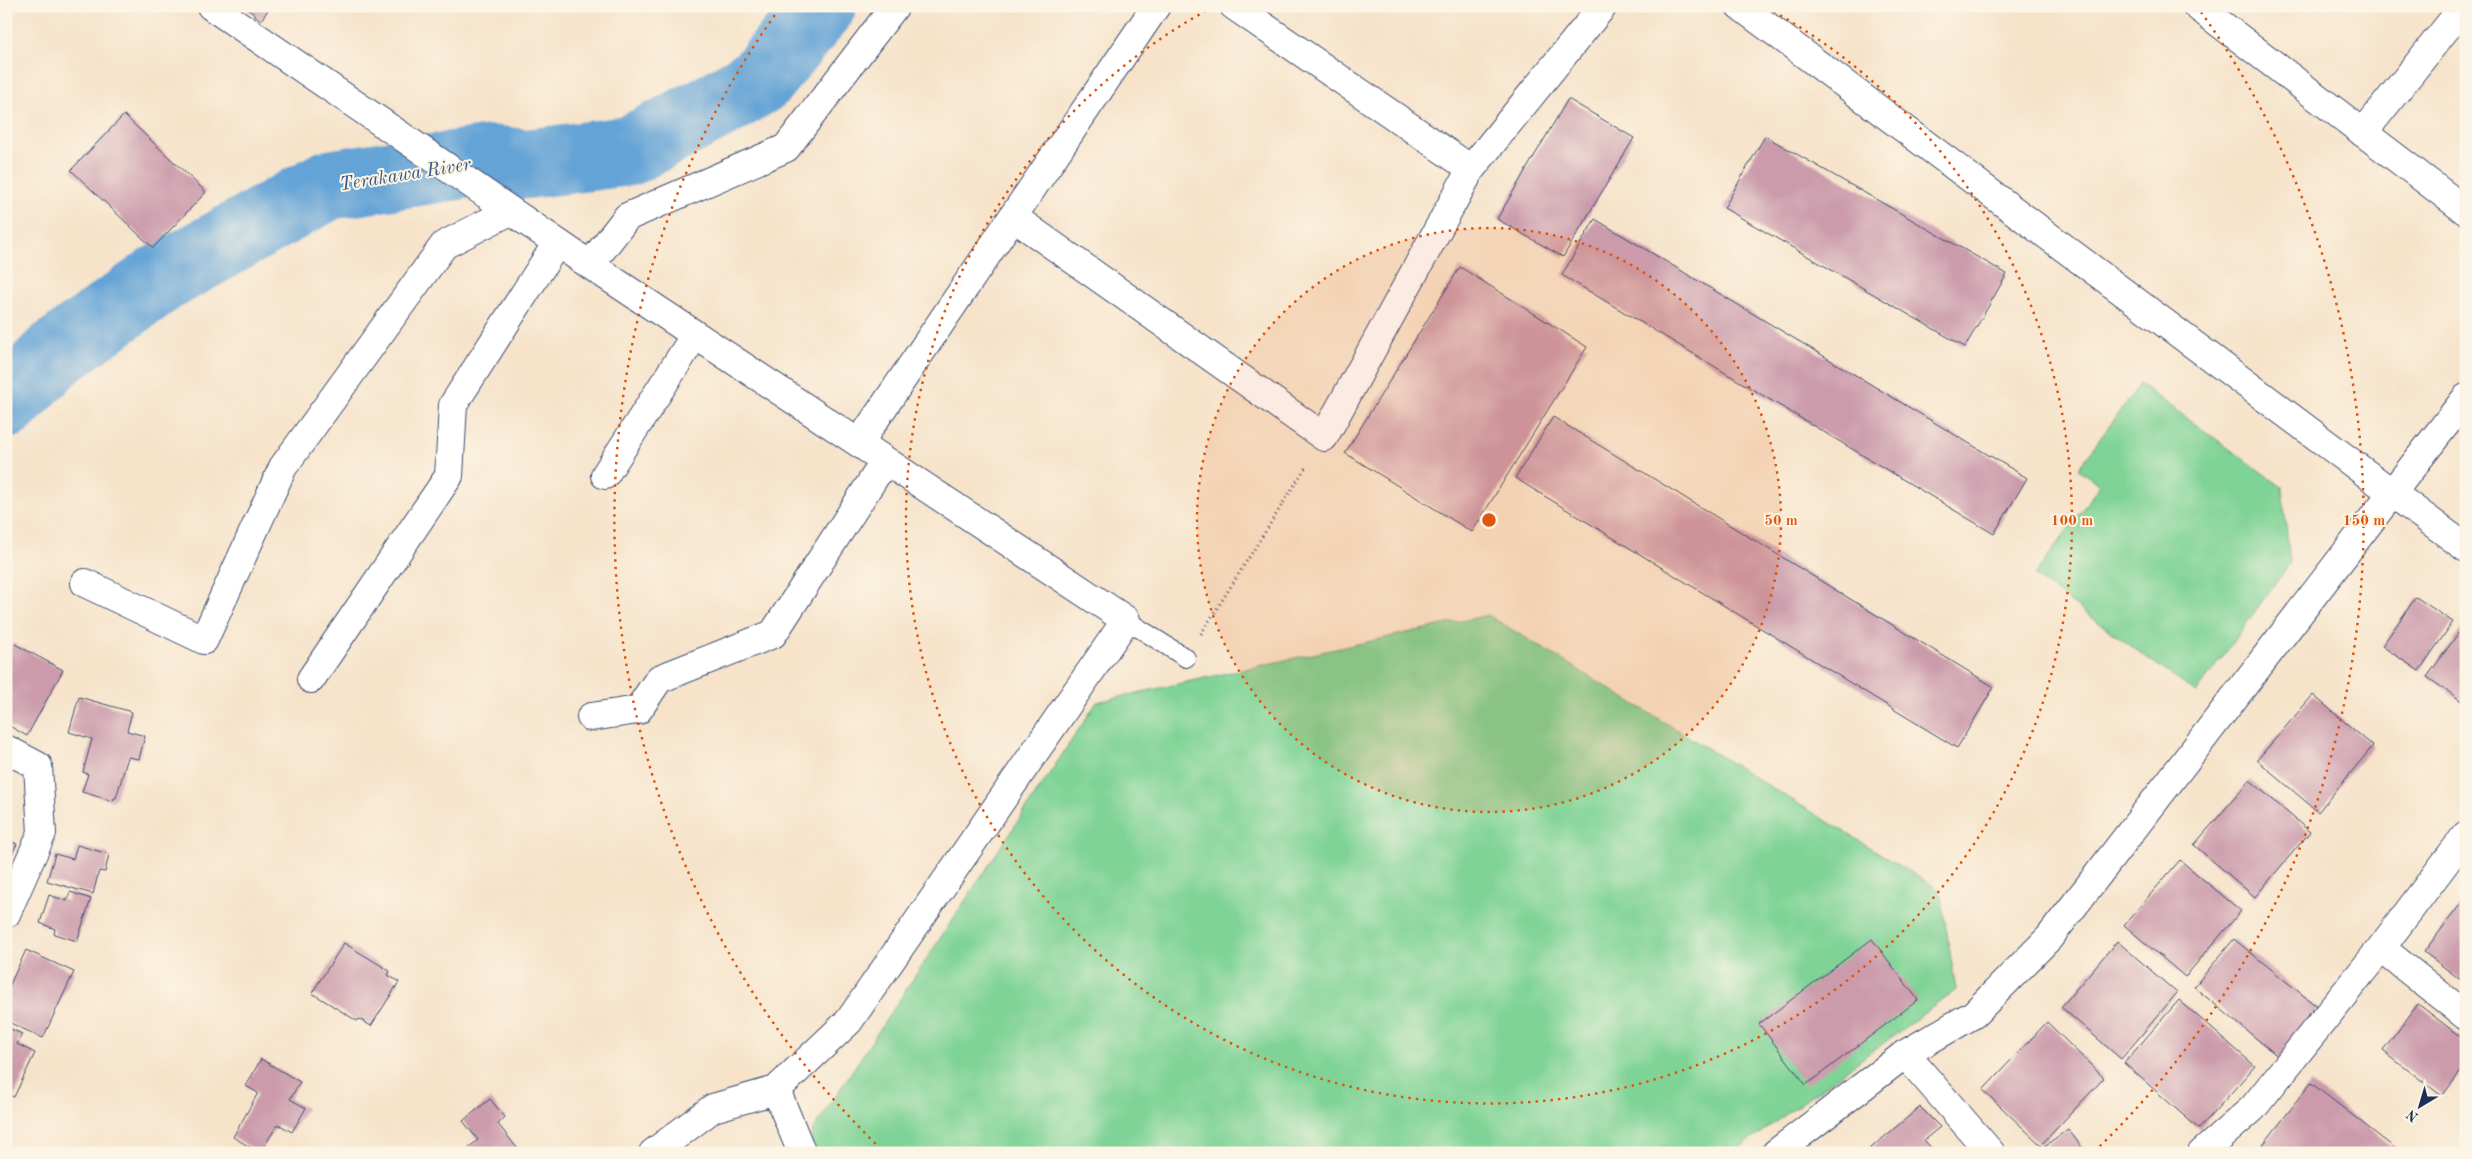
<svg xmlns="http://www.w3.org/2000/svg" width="2472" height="1159" viewBox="0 0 2472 1159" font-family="'Old Standard TT',serif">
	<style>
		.green { fill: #7fd396; stroke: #4d817a }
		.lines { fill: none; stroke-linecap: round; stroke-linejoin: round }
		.river { stroke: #64a3d6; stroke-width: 70 }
		.building { fill: #cb9bac }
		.service-casing { stroke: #3c4a6e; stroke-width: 20 }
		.minor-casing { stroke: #3c4a6e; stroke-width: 30 }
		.tertiary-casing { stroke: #3c4a6e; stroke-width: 30 }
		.path { stroke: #3c4a6e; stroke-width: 3; stroke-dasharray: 1 4; stroke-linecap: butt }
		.service { stroke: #fff; stroke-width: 18 }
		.minor { stroke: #fff; stroke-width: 28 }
		.tertiary { stroke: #fff; stroke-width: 28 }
		.ring { fill: none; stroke: #de5710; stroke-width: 2.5; stroke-dasharray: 2.5 5 }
		.labels { text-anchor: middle; stroke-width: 4; stroke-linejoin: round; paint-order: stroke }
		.water-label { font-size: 19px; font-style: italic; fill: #355888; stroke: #fcf5e5 }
		.centre { fill: #de5710; stroke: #fcf5e5; stroke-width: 2.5 }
		.ring-label { font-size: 15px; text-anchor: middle; font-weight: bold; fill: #de5710; stroke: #fcf5e5; stroke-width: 4; stroke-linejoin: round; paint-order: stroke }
	</style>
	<rect width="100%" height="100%" fill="#fcf5e5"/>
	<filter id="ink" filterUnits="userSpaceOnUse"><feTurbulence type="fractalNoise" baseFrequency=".02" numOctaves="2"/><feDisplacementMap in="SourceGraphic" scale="10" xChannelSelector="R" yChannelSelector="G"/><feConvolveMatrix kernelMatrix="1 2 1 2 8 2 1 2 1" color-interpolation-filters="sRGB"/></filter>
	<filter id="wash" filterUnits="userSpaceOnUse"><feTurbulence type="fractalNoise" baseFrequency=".0096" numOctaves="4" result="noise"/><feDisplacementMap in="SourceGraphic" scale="20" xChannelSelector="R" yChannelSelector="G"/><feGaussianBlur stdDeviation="1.12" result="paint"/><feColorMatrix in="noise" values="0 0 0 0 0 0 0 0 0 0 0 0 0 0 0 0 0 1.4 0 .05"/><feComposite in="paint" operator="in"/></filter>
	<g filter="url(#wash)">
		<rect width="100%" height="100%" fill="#f6e3ca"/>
		<path class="green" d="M2140 384 2282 487 2290 563 2196 693 2034 576 2100 485 2078 469Z
			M1488 615 1940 890 1956 990 1733 1153H810L813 1130 1097 702Z"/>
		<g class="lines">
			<path class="river" d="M6 404 54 355 160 279 328 185 490 160 526 164 629 151 718 105 760 80 821 6"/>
		</g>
		<g id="blocks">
			<path class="building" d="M244 6H271L261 20Z
				M1568 99 1634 138 1563 257 1497 219Z
				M124 115 206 192 153 248 71 170Z
				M1765 136 2007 274 1965 347 1724 208Z
				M1595 219 2027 478 1994 534 1562 275Z
				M1460 267 1587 347 1472 532 1345 453Z
				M1553 417 1994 687 1957 748 1515 478Z
				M2416 597 2453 622 2419 671 2382 646Z
				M2462 628 2466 631V698L2463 702 2427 677Z
				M13 643 63 670 27 736 6 724V656Z
				M2313 695 2373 746 2318 812 2257 760Z
				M79 697 132 712 127 731 145 736 139 759 128 757 116 798H114L113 801 82 792 88 774 83 772 92 739 69 732Z
				M2250 780 2310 832 2255 897 2194 845Z
				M6 839 17 844 6 866Z
				M77 845 109 854 105 872 99 871 93 894 47 881 55 854 73 859Z
				M2180 860 2241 911 2185 977 2124 925Z
				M70 892 91 899 77 941 54 934 55 929 40 923 49 895 67 901Z
				M2466 897V984L2424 952Z
				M1872 939 1918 1000 1806 1085 1759 1024Z
				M2234 939 2320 1009 2280 1058 2194 987Z
				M2117 941 2177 993 2121 1059 2061 1007Z
				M344 943 390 971 388 975 399 982 371 1026 359 1019 357 1021 312 993Z
				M26 950 74 972 43 1038 6 1021V993Z
				M2179 1000 2255 1066 2199 1129 2124 1063Z
				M2418 1004 2466 1041V1065L2442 1096 2383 1051Z
				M2047 1022 2104 1078 2041 1145 1983 1090Z
				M6 1027 22 1034 17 1044 35 1053 14 1097 6 1094Z
				M261 1059 300 1082 290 1099 306 1108 292 1132 278 1124 260 1153 233 1137 258 1093 246 1086Z
				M2311 1083 2401 1153H2262L2259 1150Z
				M490 1099 505 1117 498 1124 521 1153H462L478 1140 463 1121Z
				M1920 1107 1940 1127 1924 1140 1936 1153H1865Z
				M2068 1129 2086 1153H2035Z"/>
		</g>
	</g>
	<g filter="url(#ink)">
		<use href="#blocks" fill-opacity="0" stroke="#3c4a6e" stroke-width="1"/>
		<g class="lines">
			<g class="service-casing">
				<path id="service" d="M1126 620 1186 658"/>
			</g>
			<g class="minor-casing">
				<path id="minor" d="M211 6 590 265 1126 620 849 1021 776 1090 713 1108 653 1153
					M1234 6 1471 169
					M2197 6 2466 211
					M2363 133 2464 6
					M1013 217 1324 437 1471 169 1603 6
					M590 265 627 217 786 148 895 6
					M859 443 1156 6
					M605 475 695 335
					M2392 493 2466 398
					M85 583 204 640 283 467 444 245 510 211
					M311 679 449 476 453 405 557 243
					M591 717 638 710 659 679 773 634 885 461
					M6 749 38 766 42 833 6 914
					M2381 948 2466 1016
					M1905 1054 1991 1153
					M776 1090 802 1153
					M2202 1153 2253 1108 2381 948 2466 835"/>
			</g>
			<g class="tertiary-casing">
				<path id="tertiary" d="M1740 6 2466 548
					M1776 1153 1905 1054 1974 1014 2049 938 2392 493"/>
			</g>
			<path class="path" d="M1201 634 1307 465"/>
			<use href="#service" class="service"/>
			<use href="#minor" class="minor"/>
			<use href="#tertiary" class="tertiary"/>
		</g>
	</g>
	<circle cx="1489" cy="520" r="292" fill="#de5710" fill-opacity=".12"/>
	<g class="ring">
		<circle cx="1489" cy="520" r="292"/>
		<path d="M1767 8A583 583 0 1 1 1211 8"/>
		<path d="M881 1149A875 875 0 0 1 777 12M2201 12A875 875 0 0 1 2097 1149"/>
	</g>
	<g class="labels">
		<g class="water-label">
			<text transform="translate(405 173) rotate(-9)" y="7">Terakawa River</text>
		</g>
	</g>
	<circle cx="1489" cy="520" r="8" class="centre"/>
	<g class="ring-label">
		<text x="1781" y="525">50 m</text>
		<text x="2072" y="525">100 m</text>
		<text x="2364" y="525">150 m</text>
	</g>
	<rect width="2472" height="1159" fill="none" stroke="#fcf5e5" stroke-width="25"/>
	<g transform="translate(2420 1106) rotate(218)" stroke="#fcf5e5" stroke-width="4" paint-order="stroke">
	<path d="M0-4L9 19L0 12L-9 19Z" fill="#1b2f5e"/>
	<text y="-8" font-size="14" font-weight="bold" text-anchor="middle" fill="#1b2f5e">N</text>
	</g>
</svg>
